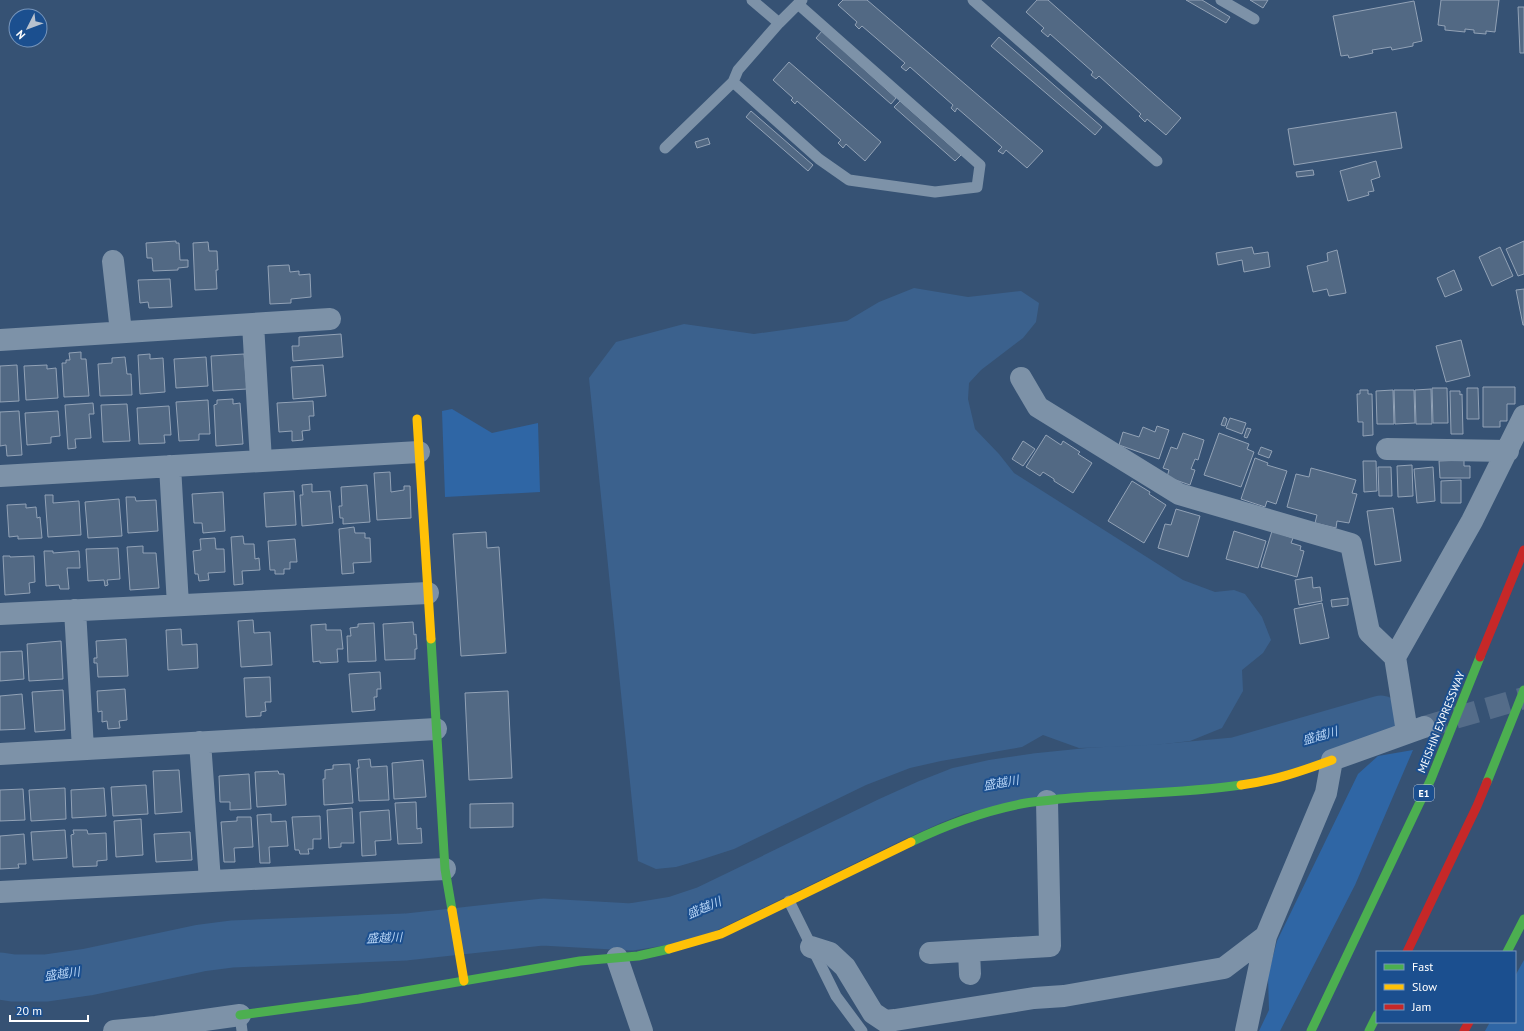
<svg xmlns="http://www.w3.org/2000/svg" width="1524" height="1031" viewBox="0 0 1524 1031" font-family="'PT Sans','Noto Sans JP',sans-serif">
	<style>
		.green { fill: #2f66a5 }
		.water { fill: #3b618d }
		.lines { fill: none; stroke-linecap: round; stroke-linejoin: round }
		.river { stroke: #3b618d; stroke-width: 47 }
		.building { fill: #526984; stroke: #92a2b6 }
		.street-tunnel { stroke: #546c89; stroke-width: 22; stroke-dasharray: 22 11; stroke-linecap: butt }
		.lane { stroke: #7d92a8; stroke-width: 11 }
		.street { stroke: #7d92a8; stroke-width: 22 }
		.fast { stroke: #4caf50; stroke-width: 9 }
		.slow { stroke: #ffc107; stroke-width: 9 }
		.jam { stroke: #c62828; stroke-width: 9 }
		.labels { text-anchor: middle; stroke-width: 4; stroke-linejoin: round; paint-order: stroke }
		.shield { fill: #1b4f8f; stroke: #bbcadd; stroke-width: 1 }
		.shield-label { font-size: 10px; font-weight: bold; fill: #fff }
		.street-label { font-size: 11px; fill: #fff; stroke: #1b4f8f }
		.water-label { font-size: 12px; font-style: italic; fill: #b5d3f5; stroke: #1b4f8f }
	</style>
	<rect width="100%" height="100%" fill="#365274"/>
	<path class="green" d="M452 409 492 433 538 423 540 492 445 497 442 411Z
		M1413 750 1355 885 1280 1031H1259L1269 1010 1268 975 1277 941 1358 774 1378 756Z
		M1524 960V1031H1485L1490 1022H1515V976Z"/>
	<path class="water" d="M914 288 968 297 1021 291 1039 303 1036 322 1023 338 981 370 969 383 968 399 975 429 999 454 1014 473 1183 580 1215 592 1234 590 1245 594 1262 617 1271 640 1263 653 1242 670 1243 691 1222 728 1190 741 1148 746 1079 748 1043 735 1022 747 941 761 910 768 866 785 734 849 700 860 676 867 656 869 638 861 589 378 616 342 684 324 754 334 847 321 879 302Z"/>
	<g class="lines">
		<path class="river" d="M0 976 13 978H46L88 972 201 948 232 944 406 937 543 922 631 927 674 920 707 909 890 820 930 802 958 791 994 783 1035 777 1094 771 1159 768 1235 761 1381 719"/>
	</g>
	<path class="building" d="M843 0H867L1043 151 1027 168 1006 150 1003 154 998 151 1002 147 957 108 955 112 951 108 953 105 910 67 906 71 901 67 905 63 862 26 859 29 855 25 857 22 838 5Z
		M1037 0H1048L1181 118 1166 135 1147 119 1145 122 1139 116 1141 114 1099 76 1096 79 1091 75 1093 72 1050 34 1048 37 1041 31 1044 28 1026 12Z
		M1186 0H1202L1230 17 1226 23Z
		M1250 0H1268L1263 8Z
		M1441 0H1499L1495 32 1486 31V34L1474 33V30L1465 29V32L1445 30V26L1438 25Z
		M1414 1 1422 41 1413 43V46L1392 50 1391 47 1372 50 1373 53 1349 58 1348 55 1341 56 1333 16Z
		M1518 7H1524V53H1520Z
		M822 31 896 98 891 104 816 38Z
		M999 37 1102 127 1095 135 991 46Z
		M789 62 881 142 865 161 846 144 843 148 838 143 841 140 797 101 795 104 791 100 793 98 773 80Z
		M900 101 961 155 955 161 894 107Z
		M751 111 813 165 808 171 746 117Z
		M1396 112 1402 148 1294 165 1288 129Z
		M708 138 710 144 697 148 695 142Z
		M1376 161 1380 177 1371 180 1374 191 1368 192 1369 195 1348 201 1340 171Z
		M1313 170 1314 175 1297 177 1296 172Z
		M176 241V243H179L180 260H188V267L178 268V270L153 271 152 258H147L146 243Z
		M1524 241V274L1518 276 1506 249Z
		M208 242 209 251H217L218 270H216L217 289 195 290 193 243Z
		M1252 247 1254 254 1268 252 1270 267 1244 272 1242 260 1218 265 1216 253Z
		M1500 247 1513 276 1492 286 1479 257Z
		M1337 250 1346 293 1329 296 1327 289 1313 292 1307 266 1328 261 1327 253Z
		M289 265 290 272 299 271V275L310 274 311 297 291 299V303L270 304 268 266Z
		M1454 270 1462 290 1445 297 1437 278Z
		M170 279 172 307 149 308 148 302 140 303 138 280Z
		M1524 289V325H1523L1516 290Z
		M341 334 343 357 293 361 292 346H299V337Z
		M1461 340 1470 376 1446 382 1436 346Z
		M81 352V359H86L89 396 64 397 62 363H66V360H70L69 353Z
		M150 354V359L163 358 165 392 140 394 138 355Z
		M244 354 247 389 213 391 211 356Z
		M125 357 127 374H131L132 395 100 396 98 364 112 363V358Z
		M206 357 208 386 176 388 174 359Z
		M17 365 19 401 0 402V366Z
		M47 365V369L56 368 58 398 26 400 24 366Z
		M323 365 326 396 293 399 291 367Z
		M1483 387H1515V404H1507V421H1500V427H1483Z
		M1432 388H1447L1448 423H1433Z
		M1467 388H1478L1479 419H1467Z
		M1431 389 1432 424H1416L1415 390Z
		M1360 390H1368V394H1372L1373 435 1363 436V422H1358L1357 394H1360Z
		M1393 390 1394 424H1377L1376 391Z
		M1394 390H1414L1415 423 1395 424Z
		M1450 391H1460V395L1462 394 1463 434H1451Z
		M233 399V404L240 403 243 444 216 446 214 405 217 404V400Z
		M208 400 210 434H199V440L179 441 176 402Z
		M313 401 314 416H309L310 430 302 431 303 440 292 441V431L279 432 277 403Z
		M93 403 94 414H89L91 438 75 439 76 448 68 449 65 405Z
		M127 404 130 441 103 442 101 405Z
		M169 406 171 435H164L165 443 139 444 137 408Z
		M19 411 22 455 7 456 6 445 0 446V412Z
		M58 411 60 436 51 437V443L27 445 25 413Z
		M1224 417 1227 419 1225 426 1221 425Z
		M1230 418 1246 423 1242 434 1226 428Z
		M1157 426 1169 430 1159 459 1119 445 1123 432 1139 437 1143 427 1155 432Z
		M1247 428 1251 429 1247 438 1244 437Z
		M1183 433 1204 440 1198 460 1195 459 1191 469 1195 470 1190 485 1167 477 1169 470 1163 468 1171 447 1177 449Z
		M1219 433 1249 444 1247 449 1254 452 1241 487 1204 475Z
		M1046 435 1061 445 1063 441 1080 452 1078 454 1092 463 1073 493 1054 481V479L1043 472 1040 476 1026 467Z
		M1023 441 1035 449 1023 466 1012 459Z
		M1261 447 1272 451 1269 458 1258 454Z
		M1255 458 1268 463 1267 465 1287 471 1276 504 1267 501 1265 507 1241 499Z
		M1464 460V466H1470V478H1440L1439 461Z
		M1363 461H1376L1377 491 1364 492Z
		M1412 465 1413 496 1398 497 1397 466Z
		M1378 467H1391L1392 496H1379Z
		M1433 467 1435 501 1417 503 1414 469Z
		M1311 468 1356 480 1352 493 1357 494 1349 523 1337 521 1336 528 1315 523 1317 515 1287 507 1296 474 1309 477Z
		M390 472 391 492 404 490V486H410L411 518 377 520 374 473Z
		M1461 480V503H1441V481Z
		M1132 481 1150 492 1149 494 1166 505 1144 543 1108 521Z
		M312 484V492L330 491 333 523 302 526 300 495H303L302 485Z
		M367 485 370 522 343 524V518H340L339 506H342L341 487Z
		M294 491 296 525 266 527 264 493Z
		M223 492 225 531 203 533 202 523H194L192 494Z
		M45 495H53V503L79 501 81 535 48 537Z
		M126 497H135L136 501 156 500 158 531 128 533Z
		M119 499 122 536 88 538 85 502Z
		M26 504V508L36 507 37 518 40 517 42 538 18 539V536L9 537 7 505Z
		M1393 508 1401 561 1375 565 1367 511Z
		M1176 509 1200 516 1188 557 1158 548 1165 524 1171 525Z
		M354 527 355 533H365V538H370L371 562 353 563 354 573 342 574 339 529Z
		M1234 531 1266 541 1258 568 1226 559Z
		M1272 531 1293 538 1291 543 1301 546 1300 550 1304 551 1297 577 1261 567Z
		M486 532 487 548 499 547 506 653 461 656 453 534Z
		M243 536 244 544H254L255 559 259 558 260 570 242 571 243 584 234 585 231 537Z
		M215 538 216 549H224L225 572 208 573 209 580 199 581 198 574H195L193 551 201 550 200 539Z
		M295 539 297 562H290V569H284V574H275V570H270L268 541Z
		M143 546V553H156L159 588 130 590 127 547Z
		M118 548 120 579 107 580 108 585 105 586 104 580 88 581 86 549Z
		M44 551H53V553L79 551 80 568H67L69 589H60L59 585 46 586Z
		M3 556H10V557L34 556 35 582 29 583 30 593 5 595Z
		M1312 577 1313 588 1320 587 1322 601 1299 605 1295 580Z
		M1348 598V605L1332 607 1331 600Z
		M1322 603 1329 638 1300 644 1294 609Z
		M253 620 254 633 270 632 272 665 241 667 238 621Z
		M413 622 414 635 416 634 417 649H415V659L385 660 383 624Z
		M374 623 376 661 348 662 347 636H351L350 628 358 627V624Z
		M326 624V630H341L343 649H337L338 662 320 663V661L313 662 311 625Z
		M181 629 182 645 197 644 198 668 168 670 166 630Z
		M126 639 128 676 98 677 97 663H94V658H97L96 641Z
		M61 641 63 679 29 681 27 644Z
		M22 651 24 679 0 681V652Z
		M380 672 381 689H377V697H374L375 710 352 712 349 674Z
		M270 677 271 702H265L266 711 261 712V716L246 717 244 678Z
		M125 689 127 720 119 721 120 728 108 729 107 721 102 722V711L98 712 97 691Z
		M63 690 65 730 35 732 32 692Z
		M508 691 512 778 469 780 465 693Z
		M22 694 25 729 0 730V696Z
		M370 759 371 767 387 766 389 800 359 801 357 768H359L358 760Z
		M423 760 426 797 394 799 392 763Z
		M350 764 353 803 324 805 323 779H325V770L333 769V765Z
		M179 770 182 812 155 814 153 771Z
		M278 771 279 774H284L286 805 257 807 255 772Z
		M249 774 251 809 230 810V802H220L219 776Z
		M146 785 148 814 113 816 111 787Z
		M65 788 66 819 31 821 29 790Z
		M104 788 106 816 72 818 71 790Z
		M23 789 25 820 0 821V790Z
		M416 802 417 829 421 828 422 843 398 844 395 803Z
		M513 803V827L470 828V804Z
		M352 808 354 843H341V847L329 848 327 810Z
		M389 810 391 840 375 841 376 855 362 856 360 812Z
		M271 814V822L286 821 288 846 269 847 270 863H260L257 815Z
		M320 816 321 839H313V849H308L309 854H300L299 850H295L292 817Z
		M237 817H251L253 847 234 848 235 862H224L221 822 237 821Z
		M141 819 143 855 116 857 114 821Z
		M65 830 67 858 33 860 31 832Z
		M73 830H87L88 834 106 833 107 860 97 861V866L73 867 71 835 74 834Z
		M190 832 192 860 156 862 154 834Z
		M24 834 26 864H18L19 868 0 869V836Z"/>
	<g class="lines">
		<path class="street-tunnel" d="M1424 727 1524 698"/>
		<path class="lane" d="M752 0 779 23
			M973 0 1157 161
			M1221 0 1254 19
			M733 82 819 159 849 180 935 192 977 187 980 165 799 5
			M665 148 733 82 738 70 779 23 802 0
			M789 901 836 996 862 1031
			M240 1015 242 1031"/>
		<path class="street" d="M113 261 121 332
			M253 324 261 461
			M0 340 330 319
			M1021 378 1038 407 1179 494 1351 544 1369 632 1395 657
			M1387 449 1508 451
			M170 466 178 605
			M0 476 419 452
			M75 610 83 749
			M0 614 428 593
			M1407 732 1395 657 1472 521 1524 416
			M200 742 210 881
			M0 754 436 729
			M0 892 445 869
			M811 947 830 953 845 967 873 1013 885 1021 895 1020 1034 998 1064 996 1224 968 1266 936
			M969 951 970 974
			M930 953 1050 946 1047 801
			M617 958 642 1031
			M114 1031 156 1027 240 1015
			M1246 1031 1266 936 1326 793 1332 760 1424 727"/>
		<path class="fast" d="M431 639 445 869 452 910
			M1487 782 1524 690
			M911 842C946 825 988 810 1026 803 1037 801 1048 801 1059 799 1120 793 1181 794 1241 785
			M1507 952 1524 919
			M240 1015 359 999 580 961 638 956 669 949
			M1311 1031 1431 779 1480 657
			M1369 1031 1377 1015"/>
		<path class="slow" d="M417 419 431 639
			M1241 785C1273 781 1302 771 1332 760
			M452 910 464 981
			M669 949 721 934 911 842"/>
		<path class="jam" d="M1480 657 1524 550
			M1407 952 1477 806 1487 782
			M1464 1031 1469 1022"/>
	</g>
	<g class="labels">
		<rect class="shield" x="1414" y="785" width="20" height="16" rx="3"/>
		<g class="shield-label">
			<text x="1424" y="797">E1</text>
		</g>
		<g class="street-label">
			<text transform="translate(1441 722) rotate(-68)" y="4">MEISHIN EXPRESSWAY</text>
		</g>
		<g class="water-label">
			<text transform="translate(1320 736) rotate(-16)" y="4">盛越川</text>
			<text transform="translate(1001 783) rotate(-10)" y="4">盛越川</text>
			<text transform="translate(704 908) rotate(-23)" y="4">盛越川</text>
			<text transform="translate(384 938) rotate(-2)" y="4">盛越川</text>
			<text transform="translate(62 974) rotate(-8)" y="4">盛越川</text>
		</g>
	</g>
	<rect x="1376" y="951" width="140" height="72" fill="#1b4f8f" stroke="#7695bc"/>
	<rect x="1384" y="964" width="20" height="6" fill="#4caf50" stroke="#7695bc"/>
	<text x="1412" y="971" font-size="12" fill="#ffffff">Fast</text>
	<rect x="1384" y="984" width="20" height="6" fill="#ffc107" stroke="#7695bc"/>
	<text x="1412" y="991" font-size="12" fill="#ffffff">Slow</text>
	<rect x="1384" y="1004" width="20" height="6" fill="#c62828" stroke="#7695bc"/>
	<text x="1412" y="1011" font-size="12" fill="#ffffff">Jam</text>
	<g transform="translate(28 28) rotate(228)"><circle r="19" fill="#1b4f8f" stroke="#7695bc"/>
	<path d="M0-3L7 15L0 10L-7 15Z" fill="#b9c2ce"/>
	<text y="-6" font-size="11" font-weight="bold" text-anchor="middle" fill="#ffffff">N</text>
	</g>
	<path d="M10 1015v6h78v-6" fill="none" stroke="#ffffff" stroke-width="2"/>
	<text x="16" y="1015" font-size="12" fill="#ffffff" stroke="#1b4f8f" stroke-width="3" paint-order="stroke">20 m</text>
</svg>
